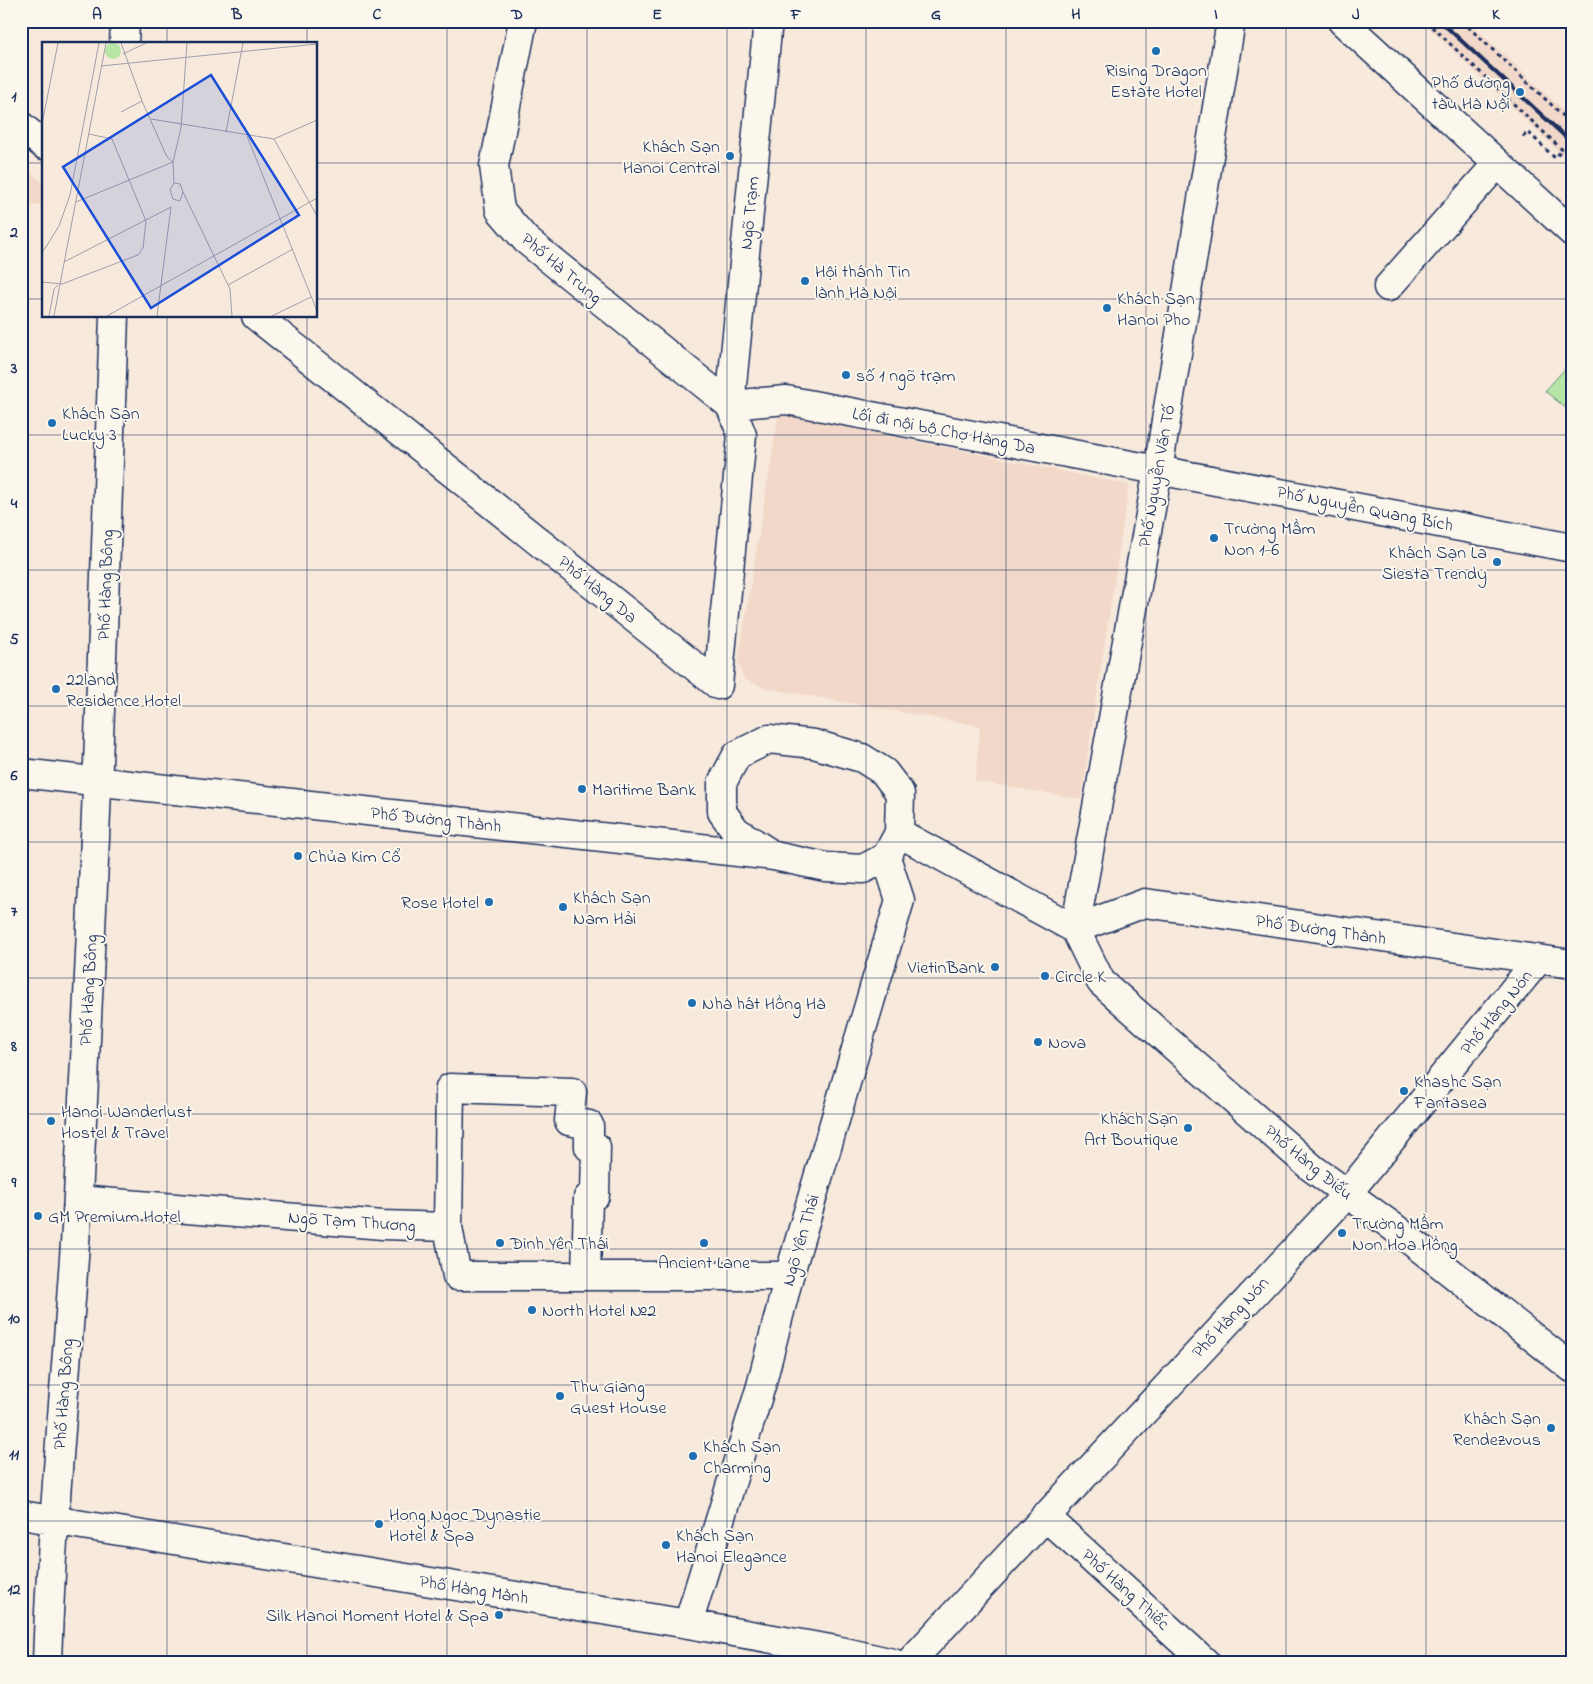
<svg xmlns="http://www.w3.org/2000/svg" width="1593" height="1684" viewBox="0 0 1593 1684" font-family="'Indie Flower',sans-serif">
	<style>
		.built { fill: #f2d8c9 }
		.green { fill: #b6e7a6; stroke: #688b82 }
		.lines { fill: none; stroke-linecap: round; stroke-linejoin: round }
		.minor-casing { stroke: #1b2f5e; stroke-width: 31 }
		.path { stroke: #1b2f5e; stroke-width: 3; stroke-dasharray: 4 4; stroke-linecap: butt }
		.minor { stroke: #fbf7ec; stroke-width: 28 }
		.rail { stroke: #1b2f5e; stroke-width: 4 }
		.grid { fill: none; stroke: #1b2f5e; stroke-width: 1; stroke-opacity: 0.55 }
		.poi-dot { fill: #1f6fb2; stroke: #fbf7ec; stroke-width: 2 }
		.labels { text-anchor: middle; stroke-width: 4; stroke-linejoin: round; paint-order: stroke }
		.poi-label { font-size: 18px; fill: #1b2f5e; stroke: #fbf7ec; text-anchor: start }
		.street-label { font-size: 18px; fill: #1b2f5e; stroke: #fbf7ec }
		.inset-road { fill: none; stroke: #9f9faa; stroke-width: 1 }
		.view { fill: #1d4ed8; fill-opacity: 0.15; stroke: #1d4ed8; stroke-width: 2.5 }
		.inset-edge { fill: none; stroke: #1b2f5e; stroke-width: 2.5 }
		.neatline { fill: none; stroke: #1b2f5e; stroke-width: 2 }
		.grid-label { font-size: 16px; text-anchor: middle; font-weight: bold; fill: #1b2f5e }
	</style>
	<rect width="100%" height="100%" fill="#f7e9dc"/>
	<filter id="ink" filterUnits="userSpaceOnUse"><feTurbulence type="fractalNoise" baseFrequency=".02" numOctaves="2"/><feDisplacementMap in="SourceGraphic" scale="10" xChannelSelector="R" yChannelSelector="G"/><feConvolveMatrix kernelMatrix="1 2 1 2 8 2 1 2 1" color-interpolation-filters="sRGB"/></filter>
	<g filter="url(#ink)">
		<path class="built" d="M1422 21H1468L1561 108 1572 119V164Z
			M21 163 44 184V205H21Z
			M779 413 1129 485 1081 799 975 781 980 726 765 688 744 679 738 663Z"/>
		<path class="green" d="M1571 362H1572V413L1545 391Z"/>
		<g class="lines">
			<g class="minor-casing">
				<path id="minor" d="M523 21 494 166 500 210 526 240 730 405
					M1342 21 1572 232
					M124 44 125 21
					M21 126 44 145
					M1388 287 1497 164
					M256 316 718 685
					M730 405 786 400 1572 548
					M718 685 742 435 730 405 768 21
					M769 739 814 744 862 758 884 772 900 793 899 833 886 857 863 869 826 867 774 856 736 831 722 812V783L737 755Z
					M21 773 774 856
					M899 833 1075 929
					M1075 929 1158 470 1231 21
					M1075 929 1101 982 1312 1168 1392 1226 1572 1368
					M1075 929 1145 903 1572 964
					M78 1200 383 1225 448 1227 457 1276H789
					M448 1227 450 1088 572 1092 569 1121 589 1125V1147H596L595 1195 588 1198 586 1275
					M21 1515 688 1624 836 1650 893 1663
					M1045 1516 1206 1663
					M688 1624 761 1386 789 1276 900 900 886 857
					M47 1663C52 1507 69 1352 78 1196 94 903 104 610 114 316
					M909 1663 1347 1194 1538 960"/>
			</g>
			<path class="path" d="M1426 21 1572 159
				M1462 21 1572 124
				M1523 137 1528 132 1555 158 1562 150"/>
			<use href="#minor" class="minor"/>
			<path class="rail" d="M1440 21 1572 143"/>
		</g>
	</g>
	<path class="grid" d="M167 21V44M307 21V44M447 21V1663M587 21V1663M727 21V1663M866 21V1663M1006 21V1663M1146 21V1663M1286 21V1663M1426 21V1663M21 163H44M316 163H1572M21 299H44M316 299H1572M167 316V1663M307 316V1663M21 435H1572M21 570H1572M21 706H1572M21 842H1572M21 978H1572M21 1114H1572M21 1249H1572M21 1385H1572M21 1521H1572"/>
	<g class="poi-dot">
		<circle cx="1156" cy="51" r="5"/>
		<circle cx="1520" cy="92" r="5"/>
		<circle cx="730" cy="156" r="5"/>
		<circle cx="805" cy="281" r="5"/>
		<circle cx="1107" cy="308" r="5"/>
		<circle cx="846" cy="375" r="5"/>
		<circle cx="52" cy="423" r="5"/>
		<circle cx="1214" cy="538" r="5"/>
		<circle cx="1497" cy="562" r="5"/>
		<circle cx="56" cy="689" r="5"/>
		<circle cx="582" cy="789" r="5"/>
		<circle cx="298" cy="856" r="5"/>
		<circle cx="489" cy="902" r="5"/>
		<circle cx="563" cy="907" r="5"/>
		<circle cx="995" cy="967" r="5"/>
		<circle cx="1045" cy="976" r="5"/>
		<circle cx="692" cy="1003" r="5"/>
		<circle cx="1038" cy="1042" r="5"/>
		<circle cx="1404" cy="1091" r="5"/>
		<circle cx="51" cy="1121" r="5"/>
		<circle cx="1188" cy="1128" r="5"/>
		<circle cx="38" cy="1216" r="5"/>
		<circle cx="1342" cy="1233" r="5"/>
		<circle cx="500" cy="1243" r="5"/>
		<circle cx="704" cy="1243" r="5"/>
		<circle cx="532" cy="1310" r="5"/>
		<circle cx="560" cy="1396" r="5"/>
		<circle cx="1551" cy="1428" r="5"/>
		<circle cx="693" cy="1456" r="5"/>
		<circle cx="379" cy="1524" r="5"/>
		<circle cx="666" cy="1545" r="5"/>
		<circle cx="499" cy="1615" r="5"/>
	</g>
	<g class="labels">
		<g class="poi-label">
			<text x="1156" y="76" text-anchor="middle">Rising Dragon<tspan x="1156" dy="21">Estate Hotel</tspan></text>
			<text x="1510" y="88" text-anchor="end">Phố đường<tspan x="1510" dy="21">tàu Hà Nội</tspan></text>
			<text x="720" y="152" text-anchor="end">Khách Sạn<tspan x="720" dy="21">Hanoi Central</tspan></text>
			<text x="815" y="277">Hội thánh Tin<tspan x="815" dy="21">lành Hà Nội</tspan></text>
			<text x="1117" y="304">Khách Sạn<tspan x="1117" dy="21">Hanoi Pho</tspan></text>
			<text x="856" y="381">số 1 ngõ trạm</text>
			<text x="62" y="419">Khách Sạn<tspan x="62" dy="21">Lucky 3</tspan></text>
			<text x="1224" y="534">Trường Mầm<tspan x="1224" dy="21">Non 1-6</tspan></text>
			<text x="1487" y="558" text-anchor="end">Khách Sạn La<tspan x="1487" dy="21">Siesta Trendy</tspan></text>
			<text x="66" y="685">22land<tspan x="66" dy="21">Residence Hotel</tspan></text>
			<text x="592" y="795">Maritime Bank</text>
			<text x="308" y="862">Chủa Kim Cổ</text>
			<text x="573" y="903">Khách Sạn<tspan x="573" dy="21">Nam Hải</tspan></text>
			<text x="479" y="908" text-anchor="end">Rose Hotel</text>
			<text x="985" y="973" text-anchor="end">VietinBank</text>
			<text x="1055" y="982">Circle K</text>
			<text x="702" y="1009">Nhà hát Hồng Hà</text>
			<text x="1048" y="1048">Nova</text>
			<text x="1414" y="1087">Khashc Sạn<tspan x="1414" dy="21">Fantasea</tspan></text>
			<text x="61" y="1117">Hanoi Wanderlust<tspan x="61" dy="21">Hostel &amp; Travel</tspan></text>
			<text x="1178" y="1124" text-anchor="end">Khách Sạn<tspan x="1178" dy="21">Art Boutique</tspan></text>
			<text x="48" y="1222">GM Premium Hotel</text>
			<text x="1352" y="1229">Trường Mầm<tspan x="1352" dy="21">Non Hoa Hồng</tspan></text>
			<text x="510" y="1249">Đình Yên Thái</text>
			<text x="704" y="1268" text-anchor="middle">Ancient Lane</text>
			<text x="542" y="1316">North Hotel №2</text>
			<text x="570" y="1392">Thu Giang<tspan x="570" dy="21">Guest House</tspan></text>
			<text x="1541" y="1424" text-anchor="end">Khách Sạn<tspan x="1541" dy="21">Rendezvous</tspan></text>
			<text x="703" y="1452">Khách Sạn<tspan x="703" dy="21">Charming</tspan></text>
			<text x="389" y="1520">Hong Ngoc Dynastie<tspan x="389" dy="21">Hotel &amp; Spa</tspan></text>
			<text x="676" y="1541">Khách Sạn<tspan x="676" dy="21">Hanoi Elegance</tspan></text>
			<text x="489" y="1621" text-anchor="end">Silk Hanoi Moment Hotel &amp; Spa</text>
		</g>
		<g class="street-label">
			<text transform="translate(749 213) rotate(-84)" y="6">Ngõ Trạm</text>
			<text transform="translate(562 268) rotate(40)" y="6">Phố Hà Trung</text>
			<text transform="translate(944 430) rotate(11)" y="6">Lối đi nội bộ Chợ Hàng Da</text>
			<text transform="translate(1156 476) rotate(-80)" y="6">Phố Nguyễn Văn Tố</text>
			<text transform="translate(1365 508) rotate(11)" y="6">Phố Nguyễn Quang Bích</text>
			<text transform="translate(105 585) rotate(-88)" y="6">Phố Hàng Bông</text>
			<text transform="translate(598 589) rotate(39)" y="6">Phố Hàng Da</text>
			<text transform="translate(436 819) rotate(6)" y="6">Phố Đường Thành</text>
			<text transform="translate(1321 929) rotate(8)" y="6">Phố Đường Thành</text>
			<text transform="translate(88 990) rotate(-87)" y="6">Phố Hàng Bông</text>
			<text transform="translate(1496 1012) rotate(-51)" y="6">Phố Hàng Nón</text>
			<text transform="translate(1309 1162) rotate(39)" y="6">Phố Hàng Điếu</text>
			<text transform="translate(352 1221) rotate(4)" y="6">Ngõ Tạm Thương</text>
			<text transform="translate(800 1240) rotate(-74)" y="6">Ngõ Yên Thái</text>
			<text transform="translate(1230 1317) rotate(-47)" y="6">Phố Hàng Nón</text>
			<text transform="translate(63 1394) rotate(-86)" y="6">Phố Hàng Bông</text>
			<text transform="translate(474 1589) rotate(9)" y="6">Phố Hàng Mành</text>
			<text transform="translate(1126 1589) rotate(42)" y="6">Phố Hàng Thiếc</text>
		</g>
	</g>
	<g transform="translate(42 42)">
		<rect width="275" height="275" fill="#f7e9dc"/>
		<path d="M63 9a8 8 0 1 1 16 0a8 8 0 1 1-16 0Z" fill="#b6e7a6"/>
		<path class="inset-road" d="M79 1 100 59 125 115 131 120M81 12 104 1M59 24 275 2M79 70 100 59M109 77 232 97 275 78M0 82 16 1M184 90 201 1M47 92 70 97 104 179M205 94 275 269M232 97 275 174M131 120 139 86 145 1M131 120 132 141 128 148 131 157 138 159 141 150 138 142 132 141M141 150 188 247 190 274M34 160 131 120M0 211 17 184 28 153 57 1M22 220 129 165M0 240 20 242 96 213 101 206 104 179M186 243 251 207M7 274 12 247 16 243M12 274 64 1M65 274 275 156M115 274 129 165M230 274 269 255"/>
		<path class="view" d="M169 33 257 173 109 266 21 125Z"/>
		<rect width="275" height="275" class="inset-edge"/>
	</g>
	<rect width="1593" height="1684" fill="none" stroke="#fbf7ec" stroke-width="55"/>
	<rect x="28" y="28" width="1538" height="1628" class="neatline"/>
	<g class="grid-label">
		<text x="97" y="19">A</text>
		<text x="237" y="19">B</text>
		<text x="377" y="19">C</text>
		<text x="517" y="19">D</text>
		<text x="657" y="19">E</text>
		<text x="796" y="19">F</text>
		<text x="936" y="19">G</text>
		<text x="1076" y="19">H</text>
		<text x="1216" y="19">I</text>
		<text x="1356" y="19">J</text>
		<text x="1496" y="19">K</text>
		<text x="14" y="101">1</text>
		<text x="14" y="237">2</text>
		<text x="14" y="373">3</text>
		<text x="14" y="508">4</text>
		<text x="14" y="644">5</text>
		<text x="14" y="780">6</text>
		<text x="14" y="916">7</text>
		<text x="14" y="1051">8</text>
		<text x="14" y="1187">9</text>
		<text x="14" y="1323">10</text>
		<text x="14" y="1459">11</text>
		<text x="14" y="1594">12</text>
	</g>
</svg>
